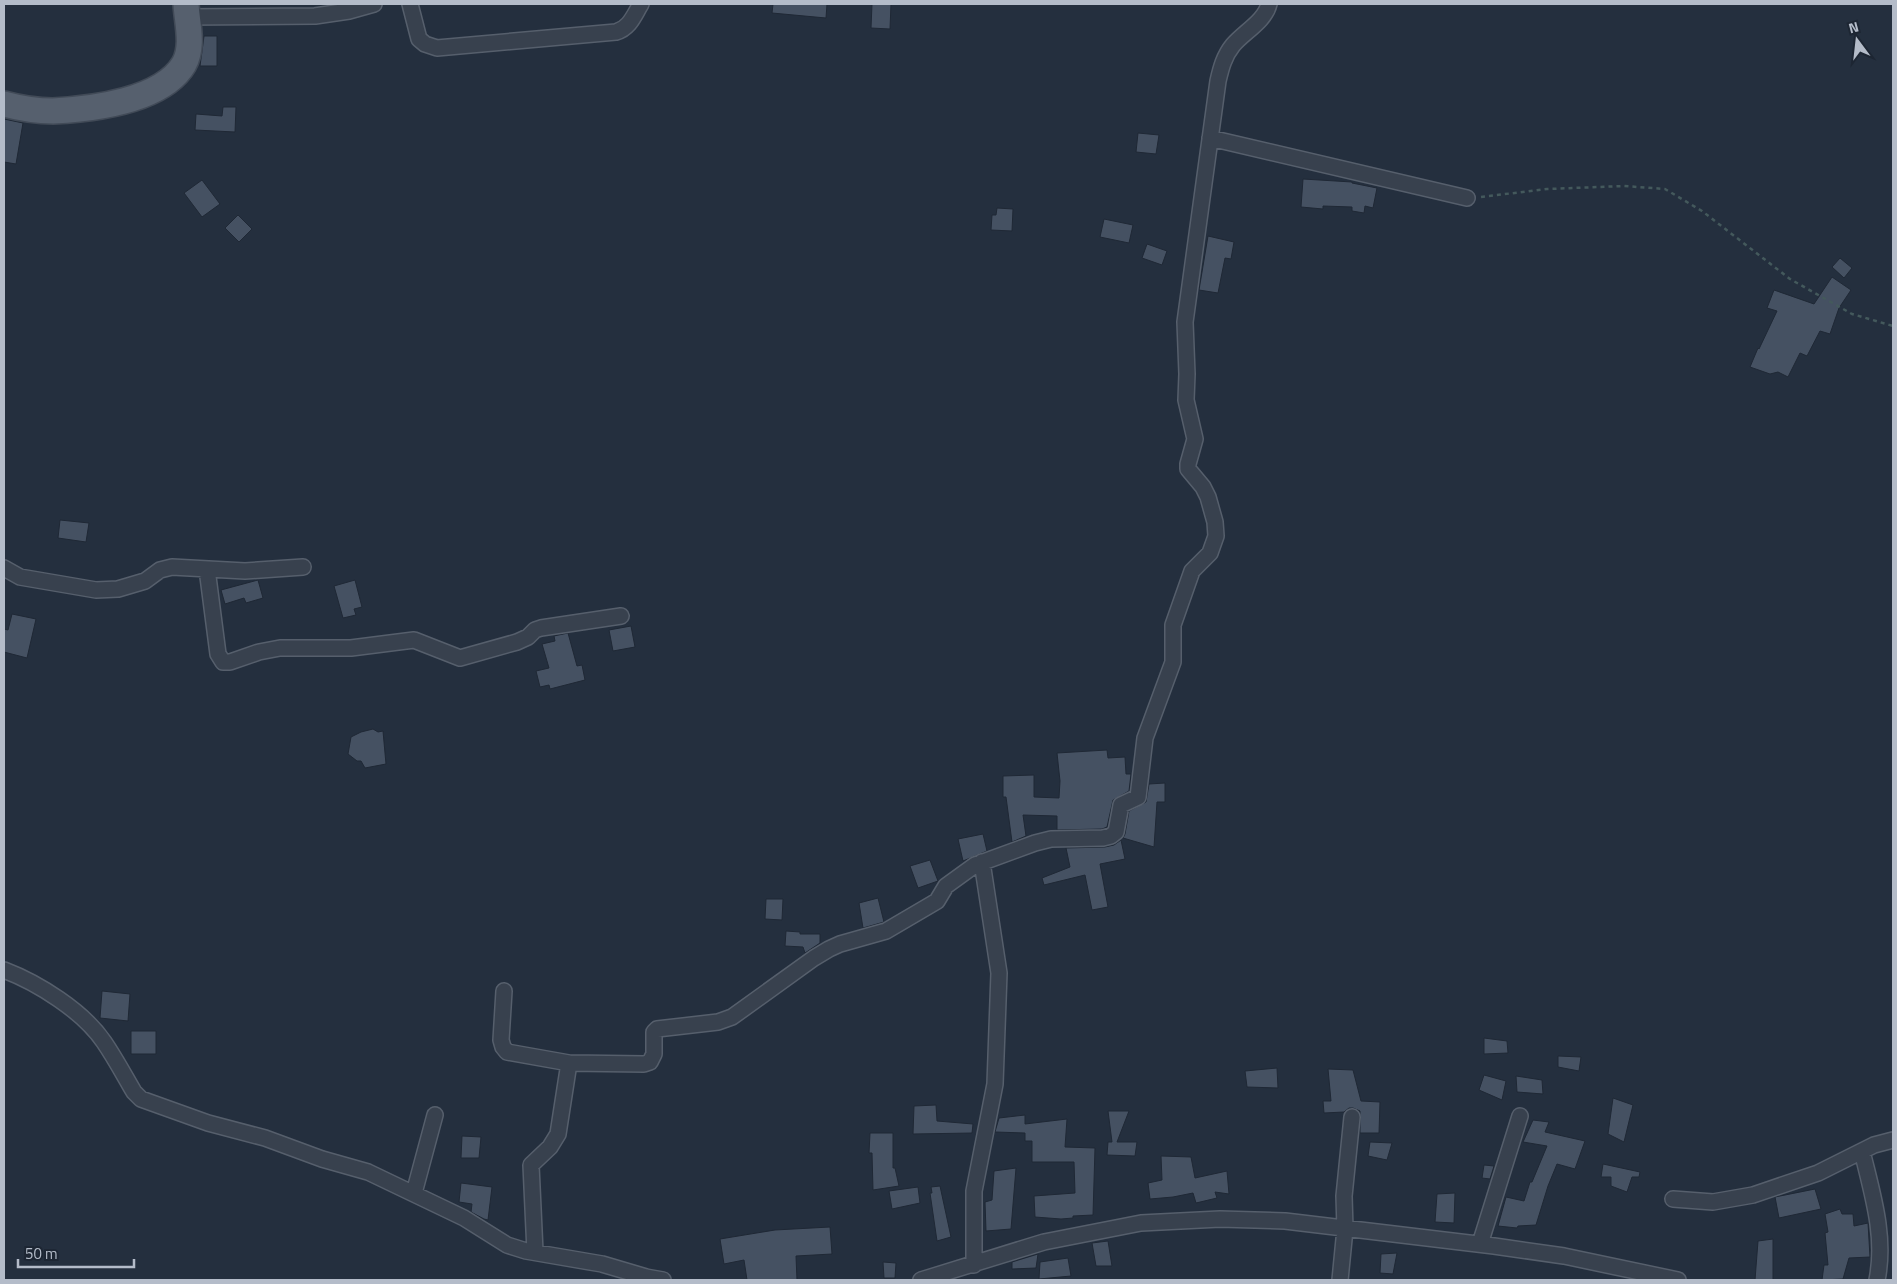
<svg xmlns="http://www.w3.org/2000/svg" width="1897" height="1284" viewBox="0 0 1897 1284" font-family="'Titillium Web',sans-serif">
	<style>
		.building { fill: #455162; stroke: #1f2835 }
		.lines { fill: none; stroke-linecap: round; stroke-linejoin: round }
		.minor-casing { stroke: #565f6c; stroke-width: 18 }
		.primary-casing { stroke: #414a57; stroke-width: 28 }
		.path { stroke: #44595c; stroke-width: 2.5; stroke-dasharray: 4 4; stroke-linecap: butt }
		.minor { stroke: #38414e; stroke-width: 15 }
		.primary { stroke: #56606e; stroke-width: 25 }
	</style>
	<rect width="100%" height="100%" fill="#242f3e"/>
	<path class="building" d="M773 4H827L826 18 772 13Z
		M872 4H891L890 29 871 28Z
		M204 36H217V66H200Z
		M223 107H236L235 132 195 130 196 114 222 116Z
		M4 119 23 123 16 164 4 162Z
		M1138 133 1159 135 1156 154 1136 152Z
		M1303 179 1352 182V183L1377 188 1373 208 1365 206 1364 213 1352 211V207L1323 206V209L1301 207Z
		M202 180 220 204 202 217 184 193Z
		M997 208 1013 209 1012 231 991 230 992 215H996Z
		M238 215 252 229 239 242 225 228Z
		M1104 219 1133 225 1129 243 1100 237Z
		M1208 236 1234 242 1231 259 1225 258 1218 293 1199 290Z
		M1147 244 1167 251 1162 265 1142 258Z
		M1840 258 1852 268 1844 278 1832 267Z
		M1832 277 1851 290 1839 308 1830 334 1820 331 1807 356 1800 353 1788 377 1778 372 1770 374 1750 367 1758 348 1759 349 1777 311 1767 308 1774 290 1814 304Z
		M60 520 89 523 86 542 58 538Z
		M258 580 263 598 246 603 244 598 225 604 221 590Z
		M355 580 362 607 354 609 356 615 343 618 334 586Z
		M12 614 36 619 27 658 4 652V629L8 630Z
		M631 626 635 647 613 651 609 630Z
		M568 633 577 666 582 665 585 680 550 689 549 685 540 687 536 671 549 668 542 644 555 641 554 636Z
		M373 729 378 732 383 731 386 764 365 768 361 761H357L348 754 351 737 361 732Z
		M1107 750 1108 758 1125 757 1126 774H1131L1129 791 1113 800 1107 827 1102 829 1057 830V816L1023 815 1026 836 1012 842 1006 797H1003V776L1034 775V797L1059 798 1060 781 1057 753Z
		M1165 783V802H1157L1154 847 1123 838 1125 834 1129 811 1146 802 1149 784Z
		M983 834 987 851 963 861 958 839Z
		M1121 840 1125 859 1100 864 1108 907 1092 910 1085 875 1044 885 1042 878 1070 867 1066 848 1105 847 1114 845Z
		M930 860 938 881 918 888 910 866Z
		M878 898 884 922 863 928 859 903Z
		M766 899H783L782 920 765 919Z
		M786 931 800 932V934H820V943L805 953 803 947 785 946Z
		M102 991 130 994 128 1021 100 1018Z
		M131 1031H156V1054H131Z
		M1484 1038 1507 1041 1508 1053 1484 1054Z
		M1558 1056 1581 1057 1579 1071 1558 1067Z
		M1277 1068 1278 1088 1247 1087 1245 1071Z
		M1328 1069 1353 1070 1361 1101 1380 1102 1379 1133H1360V1111L1353 1108H1349L1344 1112 1324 1113 1323 1101H1331Z
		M1484 1075 1506 1081 1502 1100 1479 1090Z
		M1516 1076 1542 1080 1543 1094 1517 1092Z
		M1613 1098 1633 1105 1624 1142 1608 1134Z
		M936 1105 937 1121 973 1124 972 1133 913 1134 914 1106Z
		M1108 1111H1129L1117 1142H1137L1135 1156 1107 1155 1108 1142H1112Z
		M1025 1115V1124L1067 1119 1065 1147 1095 1148 1093 1215 1073 1216V1218L1061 1219 1035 1217 1034 1196 1075 1193 1074 1162H1032V1141H1025V1133L995 1132 999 1118Z
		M1533 1120 1549 1122 1545 1132 1585 1141 1575 1169 1557 1164 1548 1186 1536 1225 1518 1226 1517 1228 1498 1226 1506 1197 1524 1201 1530 1182H1532L1547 1146 1523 1142Z
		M870 1133H893V1168H895L899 1186 873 1190 872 1153H869Z
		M462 1136 481 1137 479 1158H461Z
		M1370 1142 1392 1143 1387 1160 1368 1156Z
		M1161 1156 1191 1157 1195 1178 1227 1171 1229 1194 1215 1192 1217 1198 1196 1203 1193 1193 1173 1197 1150 1199 1148 1183 1162 1180Z
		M1603 1164 1640 1172 1639 1177H1632L1627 1192 1611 1186V1177H1601Z
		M1484 1165 1494 1166 1490 1179 1482 1178Z
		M1016 1168 1011 1229 986 1231 985 1202 992 1200 994 1171Z
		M461 1183 492 1187 488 1220 484 1219 471 1212 472 1204 459 1202Z
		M940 1186 951 1237 937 1241 930 1193H932L931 1187Z
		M918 1187 920 1203 892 1209 889 1191Z
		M1815 1189 1821 1209 1779 1218 1775 1197Z
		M1455 1193 1454 1223 1435 1222 1437 1194Z
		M1840 1209 1842 1214H1853L1854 1226 1868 1223 1870 1257 1849 1258 1843 1279 1822 1280 1824 1265H1828L1825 1233 1828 1232 1825 1214Z
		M830 1227 832 1254 796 1256 797 1280H747L744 1260 724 1264 720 1239 775 1230Z
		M1773 1239V1280H1755L1758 1241Z
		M1108 1241 1112 1266H1096L1092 1243Z
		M1397 1253 1393 1274 1380 1273 1381 1254Z
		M1038 1254 1036 1268 1012 1269V1262Z
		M1068 1258 1071 1276 1039 1279 1040 1262Z
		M883 1262 896 1263 895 1278H884Z"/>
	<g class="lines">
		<g class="minor-casing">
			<path id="minor" d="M410 4 419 39 425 44 437 48 616 32C630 28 634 15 641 4
				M187 17 315 16 349 11 374 4
				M1210 138 1467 198
				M4 568 20 577 96 590 118 589 145 581 160 570 172 567 245 571 303 567
				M207 569 218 654 223 662H230L259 652 280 648H351L414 640 460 658 517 642 528 637 535 630 541 628 621 616
				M4 970C38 983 83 1011 104 1042 115 1058 124 1075 134 1092L141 1099 208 1123 265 1138 322 1159 368 1172 464 1218 507 1245 526 1251 602 1264 646 1277 663 1280
				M504 991 501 1040 503 1047 507 1052 569 1063
				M1862 1151C1872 1193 1886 1236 1877 1280
				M414 1193 435 1115
				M1673 1199 1713 1202 1753 1195 1818 1173 1874 1145 1893 1140
				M1480 1244 1520 1116
				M535 1252 531 1165 550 1147 558 1134 569 1063 644 1064 650 1062 654 1054V1032L657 1029 718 1022 732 1017 814 958 829 949 840 944 886 931 932 904 937 901 946 886 975 865 1035 843 1051 839 1103 838 1111 836 1116 832 1121 805 1138 797 1145 738 1173 662V625L1192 571 1210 553 1216 536 1215 522 1208 497 1203 487 1188 469V464L1195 439 1186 400 1187 374 1185 322 1218 81C1221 68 1224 56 1233 45 1244 32 1265 21 1269 4
				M974 1265V1191L995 1084 999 973 982 862
				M921 1280 1044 1242 1141 1223 1220 1219 1285 1221 1494 1246 1564 1256 1678 1280
				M1340 1280 1345 1229 1344 1196 1352 1117"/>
		</g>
		<g class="primary-casing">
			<path id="primary" d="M4 104C19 108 38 111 53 111 92 109 162 101 184 64 194 46 187 23 186 4"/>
		</g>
		<path class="path" d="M1481 197 1547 189 1624 186 1665 189 1702 211 1790 279 1852 314 1893 326"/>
		<use href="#minor" class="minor"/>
		<use href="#primary" class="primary"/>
	</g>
	<rect width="1897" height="1284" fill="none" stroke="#b4bcc9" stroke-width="10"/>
	<g transform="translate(1857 40) rotate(345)" stroke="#1d2633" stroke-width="4" paint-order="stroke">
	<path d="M0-4L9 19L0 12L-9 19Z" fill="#b4bcc9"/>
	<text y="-8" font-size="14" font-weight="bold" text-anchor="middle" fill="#b4bcc9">N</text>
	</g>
	<path d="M18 1259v8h116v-8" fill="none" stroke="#b4bcc9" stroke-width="2.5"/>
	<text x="25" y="1259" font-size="15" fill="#b4bcc9" stroke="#1d2633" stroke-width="4" paint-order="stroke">50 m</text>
</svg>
